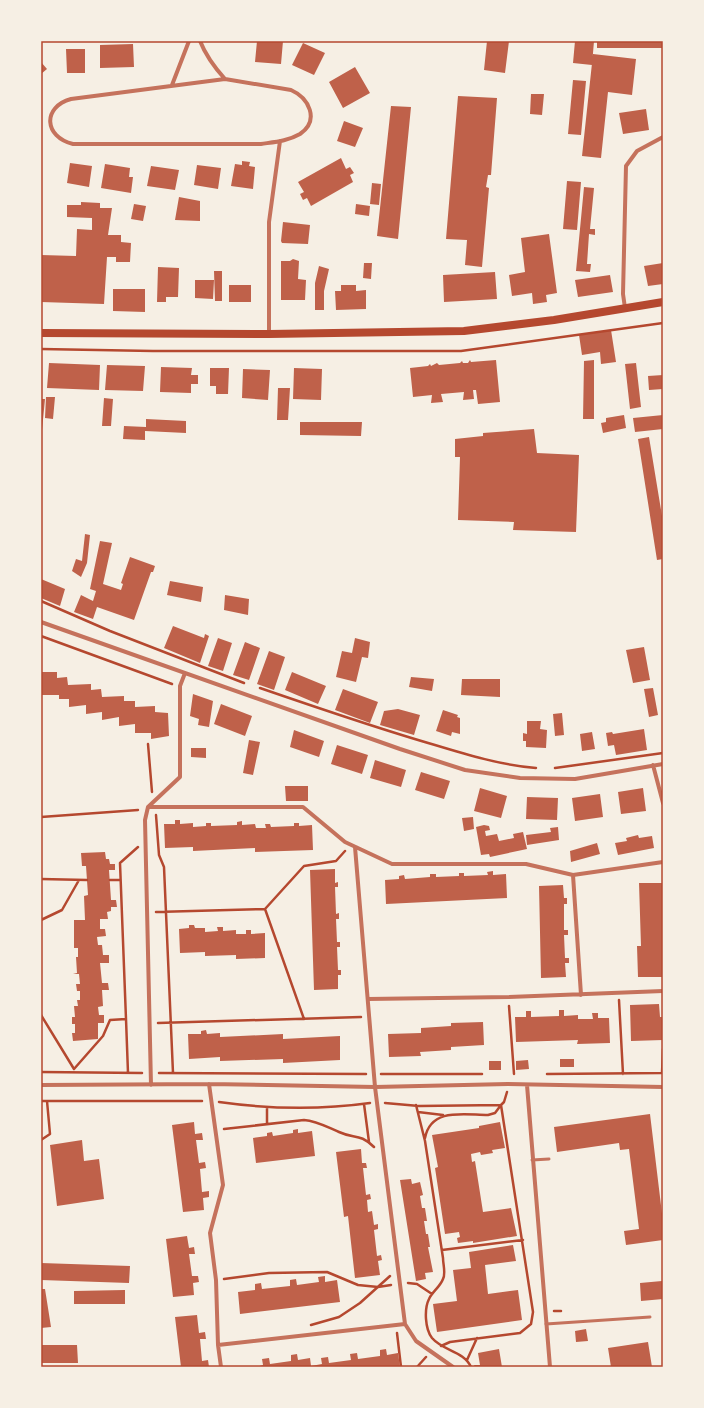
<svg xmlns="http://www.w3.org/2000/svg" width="704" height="1408" viewBox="0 0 704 1408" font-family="Cabin,sans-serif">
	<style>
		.building { fill: #bf614a }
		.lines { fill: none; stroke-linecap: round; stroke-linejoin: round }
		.path { stroke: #b5482f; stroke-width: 2.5 }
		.service { stroke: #c5725c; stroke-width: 3 }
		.minor { stroke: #c5725c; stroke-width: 4 }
		.secondary { stroke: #b5482f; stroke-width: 8 }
		.neatline { fill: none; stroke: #b5482f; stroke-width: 1.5 }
	</style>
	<rect width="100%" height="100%" fill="#f6efe4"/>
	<path class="building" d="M257 41H283L281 64 255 62Z
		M487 41H509L505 73 484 70Z
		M575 41H594L592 65 573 63Z
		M597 41H663V48H597Z
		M303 43 325 53 314 75 292 65Z
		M133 44 134 67 100 68V45Z
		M66 49H85V73H67Z
		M593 54 636 59 632 95 608 92 601 158 582 156Z
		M41 62 47 69 41 74Z
		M355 67 370 93 343 108 329 82Z
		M573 80 586 81 581 135 568 134Z
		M531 94H544L542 115 530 114Z
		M458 96 497 98 491 175H488L486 187 489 188 482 267 465 265 467 240 446 239Z
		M391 106 411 107 398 239 377 236Z
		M646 109 649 130 623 134 619 113Z
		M344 121 363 128 355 147 337 141Z
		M341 158 346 169 350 167 354 173 350 175 353 182 311 206 307 198 303 200 300 194 304 192 298 182Z
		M242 161 250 162 249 166 255 167 253 189 231 186 235 164 242 165Z
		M70 163 92 166 89 187 67 183Z
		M105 164 130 168 129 177H133L131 193 101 188Z
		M197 165 221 168 218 189 194 185Z
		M151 166 179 170 175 190 147 186Z
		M567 181 581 182 577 230 563 229Z
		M372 183 381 184 379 205 370 204Z
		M584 187 594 188 590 229H595V235L589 234 587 264H591L590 272 576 271Z
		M179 197 200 201V221L175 220Z
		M81 202 100 203V208H112L108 235H121V242L131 243 130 262H116V257H107L104 304 41 302V255L76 256 77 229 92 230V218L67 217V205H81Z
		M134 204 146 206 143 221 131 219Z
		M356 204 370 206 369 216 355 214Z
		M283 222 310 225 308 244 282 243 281 241Z
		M549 234 557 293 546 295 547 302 533 304 532 293 512 296 509 275 525 272 521 238Z
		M293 259 299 261 298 279 306 280 305 300H281V261H290Z
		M364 263H372L371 279 363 278Z
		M663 263V284L648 286 644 266Z
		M319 266 329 269 324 291V310H315V283Z
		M158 267 179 268 178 297H166V302H157Z
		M214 271H222V301H215Z
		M495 272 497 299 444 302 443 275Z
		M610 275 613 292 578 297 575 280Z
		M195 280H214L213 299 195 298Z
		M229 285H251V302H229Z
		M341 285H356V291L366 290V309L336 310 335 291H341Z
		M113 289H145V312L113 311Z
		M611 330 616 362 601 364 600 352 582 355 579 335Z
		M470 360 471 362 496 360 500 402 478 404 476 390H473L474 399 463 400 464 392 441 394 443 402 431 403 432 395 413 397 410 368 428 366 430 364 431 366 437 363 439 365 460 363 462 361 463 363H468Z
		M594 360V419H583L584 361Z
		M49 363 100 365 99 390 47 388Z
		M636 363 641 407 630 409 625 364Z
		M107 365 145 366 143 391 105 390Z
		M161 367 192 368 191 375H198V384H191V393L160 392Z
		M210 368H229L228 394H216V386H210Z
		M294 368 322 369 321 400 293 399Z
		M243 369 270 370 268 400 242 398Z
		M663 375V389L649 390 648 376Z
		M278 388H290L288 420H277Z
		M46 397H55L53 419 45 418Z
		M104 398 113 399 111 426H102Z
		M41 399H45L42 430H41Z
		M624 415 626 428 603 433 601 423 606 422V418Z
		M663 415V429L635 432 633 418Z
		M146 419 186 421V433L145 431V440L123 439 124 426 146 427Z
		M300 422H362L361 436 300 435Z
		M534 429 537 453 579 455 576 532 513 530 514 522 458 520 460 457H455V439L483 436V433Z
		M649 437 663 522V559L657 560 638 439Z
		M85 534 90 535 87 563 81 577 72 571 76 559 82 561Z
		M100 541 112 543 103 584 121 590 123 584 121 583 130 557 155 566 153 572H151L134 620 97 607 93 619 74 612 81 595 93 601 96 591 90 589Z
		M41 579 65 589 60 606 41 598Z
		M170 581 203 587 201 602 167 595Z
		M225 595 249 599 248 615 224 610Z
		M173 626 204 638 205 634 209 636 200 663 164 648Z
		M218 638 232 643 223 671 208 666Z
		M355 638 370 642 368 658 362 657 356 682 336 677 342 651 352 653Z
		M245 642 260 648 249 680 233 675Z
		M644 647 650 680 633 683 626 650Z
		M269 651 285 657 274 690 257 684Z
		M41 672H57V678L67 677 68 685 91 684V690L101 689 102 697 124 696V701H135V707L155 706V712L168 713 169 736 151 739V733H135V724L119 726V717L102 720V712L86 714V705L69 707V699H59V695H41Z
		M292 672 326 686 318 704 285 690Z
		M411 677 434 679 432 691 409 687Z
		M462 679H500V697L461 695Z
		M653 688 658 715 649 717 644 689Z
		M343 689 378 702 370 723 335 710Z
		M193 694 213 701 209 727 198 725 199 719 190 716Z
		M221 704 252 716 245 736 214 724Z
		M398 709 420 715 414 735 380 725 384 711Z
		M443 710 458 715 457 717 460 718V734L452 732 451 736 436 731Z
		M562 713 564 735 555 736 553 714Z
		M527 721H541L540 729 547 730 546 748 526 747V741H523V733L527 734Z
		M644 729 647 750 616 755 614 745 608 746 606 733 612 732 613 734Z
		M294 730 324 741 319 757 290 747Z
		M592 732 595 749 582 751 580 734Z
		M249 740 260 742 253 775 243 773Z
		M337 745 368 755 362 774 331 764Z
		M191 748H206V758L191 757Z
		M375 760 406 770 401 787 370 778Z
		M421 772 450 781 444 799 415 790Z
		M285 786H308V801H286Z
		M480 788 507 796 501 818 474 811Z
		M643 788 646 811 621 814 618 792Z
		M600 794 603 817 575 821 572 798Z
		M527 797 558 798 557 820 526 819Z
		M473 817 474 829 464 831 462 818Z
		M175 820H180V824L193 823V827L206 826V823H211V826L237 825V822L242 821V825L255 824 256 828H266L265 824H270L271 827 294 826V823H299V826L312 825 313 850 255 852V848L193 851V847L165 848 164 824H175Z
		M484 825 489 826 490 830 485 831 486 836 497 834 499 841 514 838 513 834 523 832 527 849 490 857 489 854 481 855 476 827Z
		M558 827 559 840 527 845 526 835 551 832 550 828Z
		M638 835 639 838 652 836 654 848 618 855 615 843 627 841 626 838Z
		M597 843 600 854 571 862 570 851Z
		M105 852 106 859H109L110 864H115V870H109L111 900H116L117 907H111V911L107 912 108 919H100V929H105L106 936 97 937 98 945H102L103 955H109V963H100L102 983H108L109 990H102L103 1006 98 1007 99 1015H104V1023H98V1039L73 1041 72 1033H75V1024H72V1017H75L74 1006H78L77 1000H80V991H77L76 984H80L79 974H73L77 973 76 957H78V948H74V920H85L84 896 88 895 86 866H82L81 853Z
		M335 869V883L338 882V887H335L336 914 339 913V919H336L337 942H340V947H337L338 970H341V975H338V989L314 990 310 870Z
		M493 871V875L506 874 507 898 386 904 385 880 399 879V876L404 875 405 879 430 877V874H436V877L459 876V873H464V876L488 875 487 872Z
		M639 883H663L662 977H638L637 946H641Z
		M563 885 564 898H567V904H564V930H568V935H564L565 958H569V963H565L566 977 541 978 539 886Z
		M189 925H194L195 928H205V932L218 931 217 927H223V931L236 930V934H246V930H251V934L265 933V958L236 959V955L205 956V952L180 953 179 929 189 928Z
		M659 1004 660 1017H662L663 1040 631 1041 630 1005Z
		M559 1010H564V1016L578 1015V1019H593L592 1013H598V1018H609L610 1043 577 1044 578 1040 516 1042 515 1017H526V1011H531V1017L559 1016Z
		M483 1022 484 1045 451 1047V1050L420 1052 421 1056 389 1057 388 1034 421 1033V1028L451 1026V1023Z
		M206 1030 207 1034 220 1033V1037L283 1034V1039L340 1036V1060L283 1063V1059L220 1061V1057L189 1059 188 1034H201V1031Z
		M560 1059H574V1067H560Z
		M528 1060 529 1069 516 1070V1061Z
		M489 1061H501V1070H489Z
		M650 1114 663 1222V1240L626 1245 624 1231 639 1229 629 1149 620 1150 619 1143 557 1152 554 1127Z
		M194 1122 195 1134 202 1133 203 1140H196L199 1163 205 1162 206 1168 200 1169 202 1192 209 1191V1197L203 1198 204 1210 183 1212 172 1125Z
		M500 1122 505 1148 492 1150 493 1153 481 1155 480 1152 471 1154 472 1162 475 1161 483 1212 511 1208 517 1236 473 1243V1241L458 1243 457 1238 460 1237 459 1232 445 1234 435 1168 438 1167 432 1135 479 1128V1126Z
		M298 1129V1133L312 1131 315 1156 256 1163 253 1138 267 1136V1133L272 1132 273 1136 293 1133V1130Z
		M82 1140 84 1161 99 1159 104 1199 57 1206 50 1145Z
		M361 1149 362 1163H366L367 1168H363L366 1195 370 1194 371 1199 367 1200 368 1212 372 1211 374 1225 378 1224V1229L374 1230 377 1256 381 1255 382 1260 378 1261 380 1275 355 1278 348 1216 344 1217 336 1152Z
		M411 1179 412 1184 420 1182 423 1195 420 1196 422 1208H425L427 1221H424L426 1234H428L430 1247H428L433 1272 425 1273 426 1279 416 1281 400 1180Z
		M187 1236 189 1248 194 1247 195 1254H189L192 1276H198L199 1282 193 1283 194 1295 173 1297 166 1239Z
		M513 1245 516 1261 485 1265 488 1294 518 1290 522 1320 437 1332 433 1304 457 1301 453 1270 471 1268 469 1252Z
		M41 1263 130 1266 129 1283 41 1280Z
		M325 1276V1282L337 1280 340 1302 240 1314 238 1292 255 1290V1284L261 1283 262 1289 290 1286V1280L296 1279 297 1285 319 1282 318 1277Z
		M662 1281 663 1299 641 1301 640 1283Z
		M41 1289H45L51 1327 41 1328Z
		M125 1290V1304H74V1291Z
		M197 1315 199 1333 205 1332 206 1339H200L202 1361 208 1360 209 1367H181L175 1317Z
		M586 1329 588 1341 576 1342 575 1331Z
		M648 1342 652 1367H611L608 1348Z
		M41 1345H77L78 1363H41Z
		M386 1349 387 1355 398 1353 400 1367H256L263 1365 262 1359 269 1358 270 1364 291 1361V1355L297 1354 298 1360 310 1358 311 1366 322 1364 321 1358 328 1357 329 1363 351 1360 350 1354 357 1353 358 1359 380 1356V1350Z
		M499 1349 502 1367H475L474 1365H480L478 1353Z"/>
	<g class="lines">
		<path class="path" d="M41 349 153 351H461L663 323
			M41 601 110 631 244 683
			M41 636 172 684
			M260 688C318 708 376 728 435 745 468 755 501 765 536 768
			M148 744 152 792
			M555 768 663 753
			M156 815 159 855 164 867 173 1073
			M41 817 138 810
			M41 879 87 880
			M110 880H120
			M265 909 304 1019
			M156 912 265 909 304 866 336 861 345 851
			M41 920 62 910 79 880
			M619 1000 623 1074
			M509 1006 514 1074
			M41 1015 74 1069
			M126 1019 120 863 138 847
			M158 1023 361 1017
			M74 1069 103 1036 110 1020 126 1019 128 1073
			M41 1072 142 1073
			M159 1073 366 1074
			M381 1074H482
			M547 1074 662 1073 663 1049
			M41 1101H202
			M219 1102C269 1109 320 1110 370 1103
			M385 1103 419 1106 501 1105 504 1102 507 1092
			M364 1104 369 1142
			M416 1105 425 1141 443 1258C443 1264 446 1274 443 1279 440 1287 432 1292 429 1299 424 1309 425 1329 432 1338 443 1351 464 1351 471 1367
			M501 1105 533 1312
			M267 1107V1124
			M418 1112 443 1115
			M224 1129 304 1120C317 1121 327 1127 339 1132 354 1139 360 1133 374 1147
			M425 1138C431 1107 465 1115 488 1115L495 1113 501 1105
			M41 1140 50 1134 47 1101
			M442 1250 523 1240
			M224 1279 269 1273 327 1272 358 1285 378 1287 391 1285
			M408 1283 417 1284 432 1294
			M554 1311H561
			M311 1325 339 1317 360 1303 390 1276
			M397 1333 401 1367
			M441 1346 450 1342 520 1333 531 1324 533 1312
			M467 1360 477 1338
			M417 1367 426 1357"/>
		<path class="service" d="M532 1160 549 1159
			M546 1324 650 1317"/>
		<path class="minor" d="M200 41C206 56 215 68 225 79
			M225 79 291 90C309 98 320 120 300 134 288 141 274 142 261 144H73C44 137 42 107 71 99Z
			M172 85 189 41
			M625 308 623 294 626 166 637 151 663 137
			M269 334V222L280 141
			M41 622 400 749 465 770 520 778 575 779 663 764
			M653 765 663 803
			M148 807H303L345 842 392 864H526L573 875 663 862
			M355 847 375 1087 405 1324 416 1341 453 1367
			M573 875 581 995
			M368 999 509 997 663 991
			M209 1084 223 1185 210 1233 216 1280 218 1345 221 1367
			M41 1085 209 1084 375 1087 508 1084 663 1087
			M151 1085 145 820 148 807 180 777V686L185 673
			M527 1085 550 1367
			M218 1345 405 1324"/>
		<path class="secondary" d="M41 333 269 334 464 331 554 320 663 302"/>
	</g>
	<rect width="704" height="1408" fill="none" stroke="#f6efe4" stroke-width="84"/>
	<rect x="42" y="42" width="620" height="1324" class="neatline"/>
</svg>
